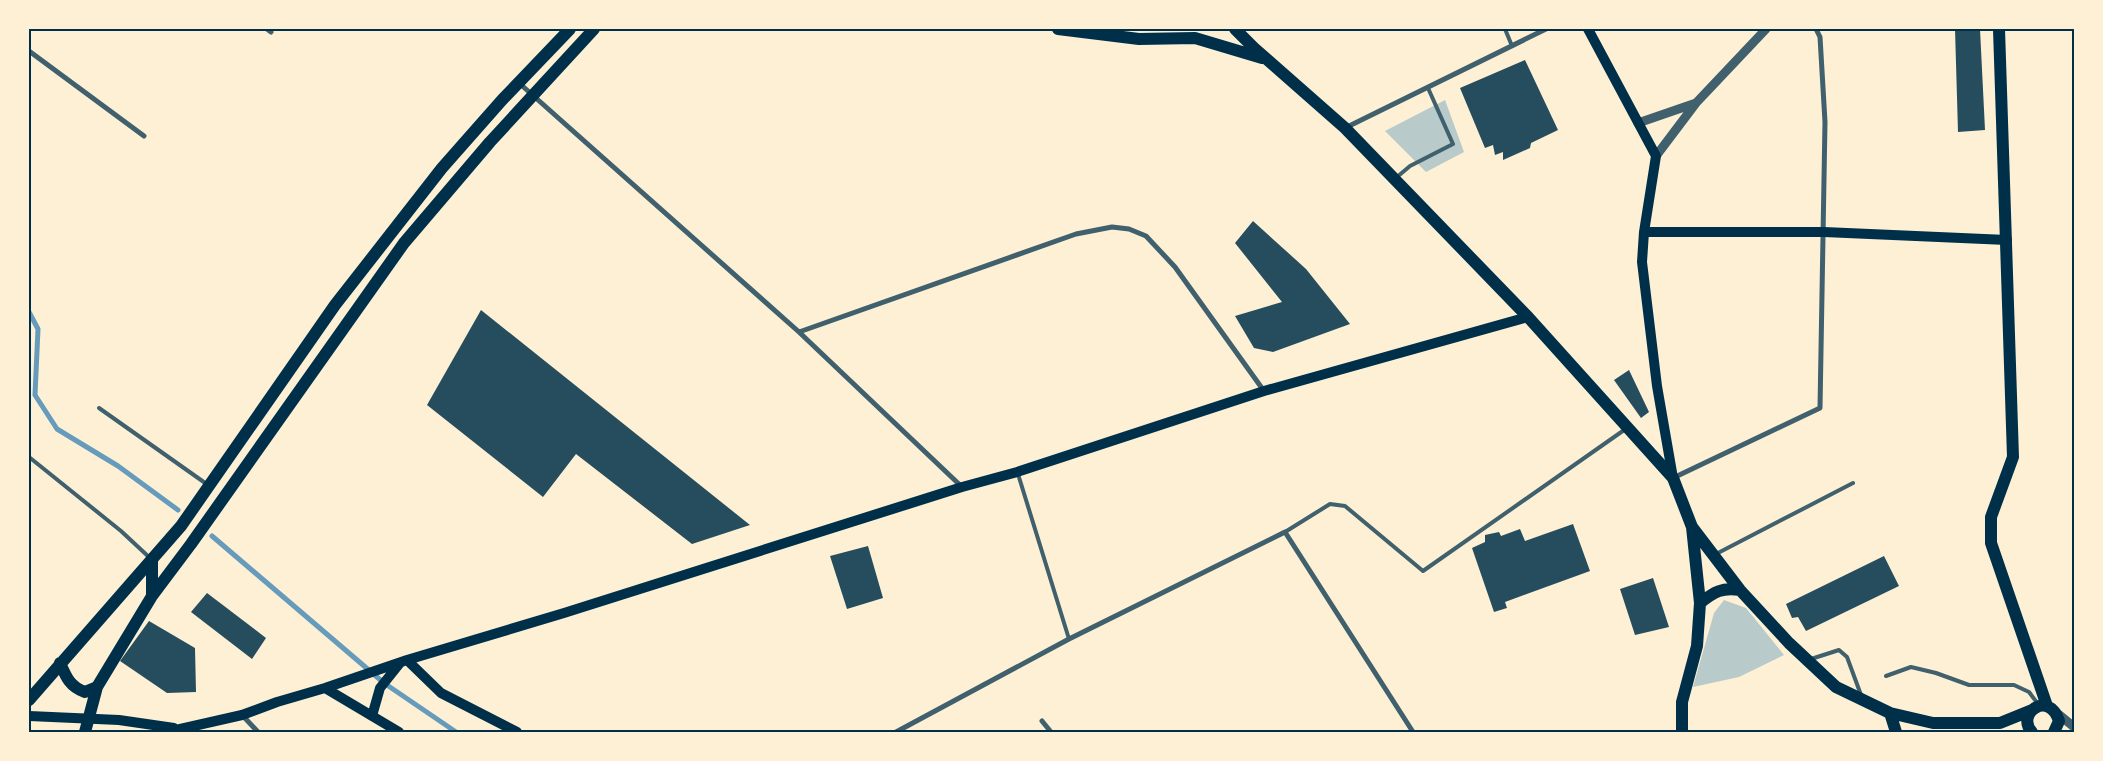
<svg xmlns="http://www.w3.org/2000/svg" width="2103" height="761" viewBox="0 0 2103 761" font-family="'Source Sans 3',sans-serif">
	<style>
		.green { fill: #b9caca }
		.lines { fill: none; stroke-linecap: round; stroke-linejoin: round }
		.stream { stroke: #669bbc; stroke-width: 5 }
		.building { fill: #264d5e }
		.service { stroke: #3f606c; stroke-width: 4 }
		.minor { stroke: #3f606c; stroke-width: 5 }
		.tertiary { stroke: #3f606c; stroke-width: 9 }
		.secondary { stroke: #003049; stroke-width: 10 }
		.primary { stroke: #003049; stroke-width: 12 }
		.neatline { fill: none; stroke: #003049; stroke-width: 2 }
	</style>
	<rect width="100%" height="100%" fill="#fdf0d5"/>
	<path class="green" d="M1445 100 1464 152 1426 172 1385 131Z
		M1724 600 1746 608 1784 655 1739 677 1693 687 1714 613Z"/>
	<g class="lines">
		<path class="stream" d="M29 312 38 329 35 395 57 429 118 466 178 510
			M212 536 384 683 456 732"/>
	</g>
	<path class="building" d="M1955 29H1980L1985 130 1958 132Z
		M1525 60 1558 130 1531 143 1530 148 1503 160V152L1495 155 1493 145 1485 148 1460 88Z
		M1253 221 1306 269 1350 324 1273 352 1254 348 1235 316 1282 302 1235 243Z
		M481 310 750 525 692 544 576 454 543 497 427 405Z
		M1629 370 1649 412 1641 418 1614 380Z
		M1573 524 1590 571 1505 602 1507 608 1494 612 1472 548 1485 542V535L1499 532 1501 536 1520 529 1525 541Z
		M868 546 883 598 847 609 830 556Z
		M1884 556 1899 586 1806 631 1798 617 1792 618 1786 604Z
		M1653 578 1669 627 1635 635 1620 589Z
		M207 593 266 638 252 659 191 612Z
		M149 621 195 648 196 692 167 693 120 661Z"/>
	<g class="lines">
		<path class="service" d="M1505 29 1512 46
			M1397 177 1410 166 1453 144 1428 88
			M99 408 208 485
			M29 457 121 531 150 558
			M1018 474 1069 639
			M1285 532 1330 504 1345 506 1423 571 1627 428
			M1716 554 1853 483
			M1811 659 1839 650 1847 657 1861 695
			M1886 676 1911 667 1936 673 1969 685H2014L2029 692 2038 704"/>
		<path class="minor" d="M267 29 271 32
			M29 51 144 136
			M519 83 799 332 962 487
			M1345 128 1546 29
			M799 332 1076 234 1112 227 1129 229 1146 236 1175 267 1264 391
			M1673 478 1820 408 1825 122 1820 37 1816 29
			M242 715 258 732
			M1042 721 1051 732
			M896 732 1069 639 1285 532 1413 732"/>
		<path class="tertiary" d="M1638 123 1696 103
			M1656 156 1696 103 1766 29
			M2057 713 2074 727"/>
		<path class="secondary" d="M1588 29 1656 156 1644 232 1642 262 1657 386 1673 478
			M1644 232H1824L2007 240
			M407 660 441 693 517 732
			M325 688 399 732
			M29 716 119 720 174 728
			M372 716 380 688 400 663
			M167 732 242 715 277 702 325 688 407 660 564 613 962 487 1017 472 1264 391 1528 317"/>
		<path class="primary" d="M1058 29 1139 39 1195 38 1262 58
			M1235 29 1254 48 1345 128 1528 317 1673 478 1692 527 1740 590 1789 643 1836 687 1890 713 1933 723H2000L2032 710
			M1999 29 2013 457 1991 517V543L2047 706
			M152 596V560
			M1700 603C1714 592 1722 587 1740 590
			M60 663C66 677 70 687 85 692L97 687
			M29 700 181 526 335 305 442 168 502 100 570 29
			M1890 713 1896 732
			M85 732 97 687 152 596 191 544 404 243 490 142 594 29
			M1682 732V702L1697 646 1700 603 1692 527
			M2032 732C2015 714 2049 689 2059 721L2054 732"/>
	</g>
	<rect width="2103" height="761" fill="none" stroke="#fdf0d5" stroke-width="60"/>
	<rect x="30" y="30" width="2043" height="701" class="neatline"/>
</svg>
